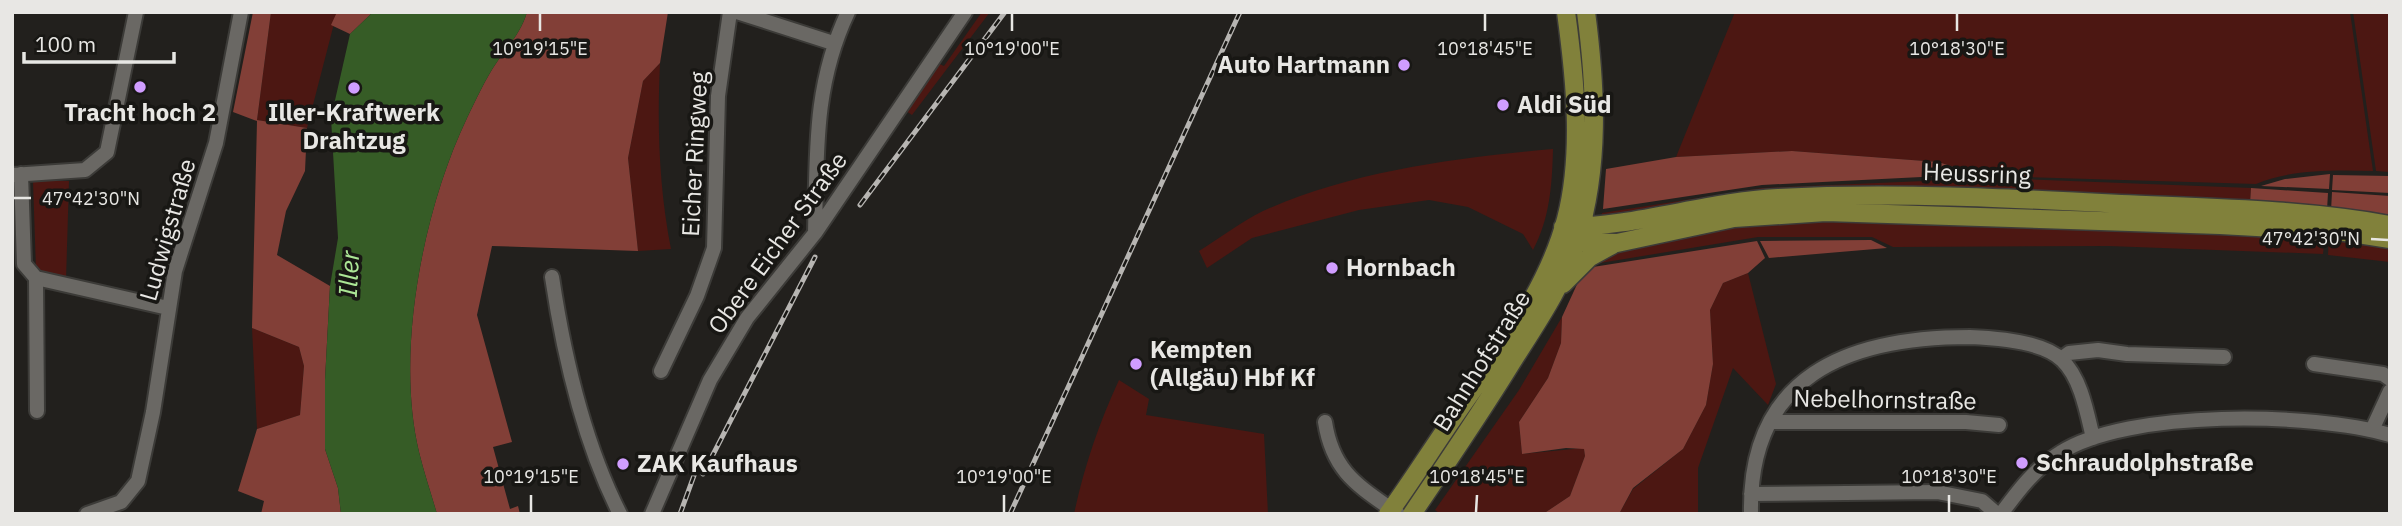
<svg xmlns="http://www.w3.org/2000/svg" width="2402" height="526" viewBox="0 0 2402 526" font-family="'IBM Plex Sans',sans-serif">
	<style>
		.green { fill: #4c1712 }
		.forest { fill: #823f37 }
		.water { fill: #365c26 }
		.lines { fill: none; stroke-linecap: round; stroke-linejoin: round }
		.minor-casing { stroke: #3c3b38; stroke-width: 18 }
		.major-casing { stroke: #3c3b38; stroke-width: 21 }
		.minor { stroke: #6a6864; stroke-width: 14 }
		.major { stroke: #81813b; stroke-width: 18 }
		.rail-casing { stroke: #b7b5b2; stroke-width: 5 }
		.rail { stroke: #181714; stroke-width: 2.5; stroke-dasharray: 8; stroke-linecap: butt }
		.ticks { fill: none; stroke: #e8e7e4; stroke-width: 2.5 }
		.poi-dot { fill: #d09dff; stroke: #181714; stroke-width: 2.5 }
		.labels { text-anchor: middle; stroke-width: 7; stroke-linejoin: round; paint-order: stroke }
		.poi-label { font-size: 24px; font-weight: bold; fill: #e8e7e4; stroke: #181714; text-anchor: start }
		.street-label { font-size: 24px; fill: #e8e7e4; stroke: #181714 }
		.water-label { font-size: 26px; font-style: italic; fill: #ace796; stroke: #181714 }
		.ticks-label { font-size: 18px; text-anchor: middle; fill: #e8e7e4; stroke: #181714; stroke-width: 7; stroke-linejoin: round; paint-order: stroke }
	</style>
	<rect width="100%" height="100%" fill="#22201d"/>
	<path class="green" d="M271 12H337L307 128 257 120Z
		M982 12H990L912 115 906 111 937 63 944 66Z
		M1735 12H2350L2373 171C2334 170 2292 169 2256 184L1961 175 1958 168 1938 162 1792 151 1676 157Z
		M2353 12H2390V172L2376 171Z
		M660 63C657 127 659 187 671 249L638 251 628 158 643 81Z
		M1553 149C1552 185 1550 218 1533 250L1523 234 1468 207 1429 200 1359 210 1252 238 1207 268 1199 251C1220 238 1241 222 1263 211 1352 171 1456 158 1553 149Z
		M1995 178 2251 188 2250 204 1966 191 1601 219 1602 213 1762 188Z
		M33 181H69L66 280 36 270Z
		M1788 218 2325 235 2323 254 2109 246 1893 247 1872 237H1758L1594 264 1618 248 1734 224Z
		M2329 235 2390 244V262L2328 255Z
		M1748 273 1776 384 1768 405 1733 368 1698 468V514H1619L1633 489 1683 449 1706 405 1713 364 1710 310 1723 283Z
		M1562 317 1561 343 1548 378 1519 422 1522 454 1584 448 1585 456 1570 496 1543 514H1440L1435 510 1519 390Z
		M252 328 299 347 304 366 300 415 257 429Z
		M1119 380 1149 399 1146 415 1264 434 1268 514H1074C1084 467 1099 423 1119 380Z"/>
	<path class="forest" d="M253 12H271L257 120 307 128 305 171 286 211 277 255 330 286 325 380V449L338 488 341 514H261L264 501 238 491 257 429 300 415 304 366 299 347 252 328 257 121 233 112Z
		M337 12H373L350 34 331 25Z
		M527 12H668L660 63 643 81 628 158 638 251 492 246 477 315 512 442 493 447 510 509 518 506 520 514H437C431 493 424 473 419 452 395 352 423 210 467 118 476 100 485 79 497 62 509 44 521 33 527 12Z
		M1792 151 1938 162 1958 168 1961 175 1762 185 1603 209 1606 169 1676 157Z
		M2330 174 2329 189 2261 186 2285 179Z
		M2333 175 2390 176V193L2332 190Z
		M2251 188 2328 193 2327 210 2250 204Z
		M2332 192 2390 196V219L2331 211Z
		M1871 240 1887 248 1769 258 1760 241Z
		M1757 241 1765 258 1748 273 1723 283 1710 310 1713 364 1706 405 1683 449 1633 488 1619 514H1543L1570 496 1585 456 1584 449 1566 448 1522 454 1519 422 1548 378 1561 343 1562 317 1579 280 1593 267Z"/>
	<path class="water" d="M373 12H527C521 33 509 44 497 62 485 79 476 100 467 118 423 210 395 352 419 452 424 473 431 493 437 514H341L338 488 325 449V380L330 286 338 238 331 118 350 34Z"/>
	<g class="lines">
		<g class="minor-casing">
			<path id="minor" d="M737 12 833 43
				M21 174 24 264 36 278 168 308
				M12 175 85 170 107 152 136 12
				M815 233C817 154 813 86 848 12
				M552 277C564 357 583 441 620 514
				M36 278 37 411
				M2061 359 2069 353 2098 350 2127 354 2224 357
				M2314 364 2383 374 2390 379
				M661 371 697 296 714 248 718 96 730 12
				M1325 422C1333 473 1359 486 1398 514
				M1770 422H1966L1999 425
				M2372 430 2390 391
				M1751 494 1937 492 1982 501 1997 514
				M87 514 121 502 138 481 153 412 175 271 216 143 241 12
				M652 514 710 380 747 318 815 233 965 12
				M1751 514C1748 375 1849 337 1970 337 1995 338 2043 341 2062 360 2081 378 2087 413 2093 438
				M2001 514C2018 491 2035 468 2060 453 2128 409 2313 412 2390 435"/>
		</g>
		<g class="major-casing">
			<path id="major" d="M1563 227C1636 227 1705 202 1778 198 1892 192 2007 198 2121 204 2211 208 2301 209 2390 225
				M1577 242 1617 243 1734 218 1826 212 2220 225 2345 232 2390 239
				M1563 284 1590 257 1612 245
				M1388 514C1411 482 1432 449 1454 417 1496 356 1547 292 1566 219 1583 153 1575 78 1566 12
				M1412 514C1446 464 1480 414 1512 362 1536 324 1564 284 1577 240 1600 166 1596 88 1586 12"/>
		</g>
		<use href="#minor" class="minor"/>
		<use href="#major" class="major"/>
		<g class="rail-casing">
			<path id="rail" d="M860 205 1005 12
				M703 474 815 257
				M680 514 700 459
				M1010 514 1240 12"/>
		</g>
		<use href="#rail" class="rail"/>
	</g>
	<path class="ticks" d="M540 31V14M1012 31V14M1485 31V14M1957 31V14M14 198H31M2371 239 2388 240M531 512V495M1004 512V495M1476 512 1477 495M1949 512V495"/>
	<g class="poi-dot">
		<circle cx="1404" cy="65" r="7"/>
		<circle cx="140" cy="87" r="7"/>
		<circle cx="354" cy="88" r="7"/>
		<circle cx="1503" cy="105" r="7"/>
		<circle cx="1332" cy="268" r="7"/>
		<circle cx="1136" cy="364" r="7"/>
		<circle cx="2022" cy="463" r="7"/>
		<circle cx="623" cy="464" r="7"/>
	</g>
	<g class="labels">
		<g class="poi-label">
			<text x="1390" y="73" text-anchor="end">Auto Hartmann</text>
			<text x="1517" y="113">Aldi Süd</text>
			<text x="140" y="121" text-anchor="middle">Tracht hoch 2</text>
			<text x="354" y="121" text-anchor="middle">Iller-Kraftwerk<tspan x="354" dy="28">Drahtzug</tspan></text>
			<text x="1346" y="276">Hornbach</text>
			<text x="1150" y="358">Kempten<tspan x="1150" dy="28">(Allgäu) Hbf Kf</tspan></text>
			<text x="2036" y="471">Schraudolphstraße</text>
			<text x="637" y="472">ZAK Kaufhaus</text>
		</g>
		<g class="street-label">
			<text transform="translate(695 154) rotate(-87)" y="8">Eicher Ringweg</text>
			<text transform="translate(1977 174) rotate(2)" y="8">Heussring</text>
			<text transform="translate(168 230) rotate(-74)" y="8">Ludwigstraße</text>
			<text transform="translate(778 243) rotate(-54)" y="8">Obere Eicher Straße</text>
			<text transform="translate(1482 361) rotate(-58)" y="8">Bahnhofstraße</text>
			<text transform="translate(1885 400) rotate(1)" y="8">Nebelhornstraße</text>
		</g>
		<g class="water-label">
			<text transform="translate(349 274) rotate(-87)" y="9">Iller</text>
		</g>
	</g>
	<g class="ticks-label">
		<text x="540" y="55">10°19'15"E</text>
		<text x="1012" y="55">10°19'00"E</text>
		<text x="1485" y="55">10°18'45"E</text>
		<text x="1957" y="55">10°18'30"E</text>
		<text x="91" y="205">47°42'30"N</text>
		<text x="2311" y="245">47°42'30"N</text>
		<text x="531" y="483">10°19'15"E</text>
		<text x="1004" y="483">10°19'00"E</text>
		<text x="1477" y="483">10°18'45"E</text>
		<text x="1949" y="483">10°18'30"E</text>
	</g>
	<rect width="2402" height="526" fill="none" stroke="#e8e7e4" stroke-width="28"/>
	<path d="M24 52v10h150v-10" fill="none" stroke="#e8e7e4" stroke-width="3.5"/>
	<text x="35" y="52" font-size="21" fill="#e8e7e4" stroke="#181714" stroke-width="5" paint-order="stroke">100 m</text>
</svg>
